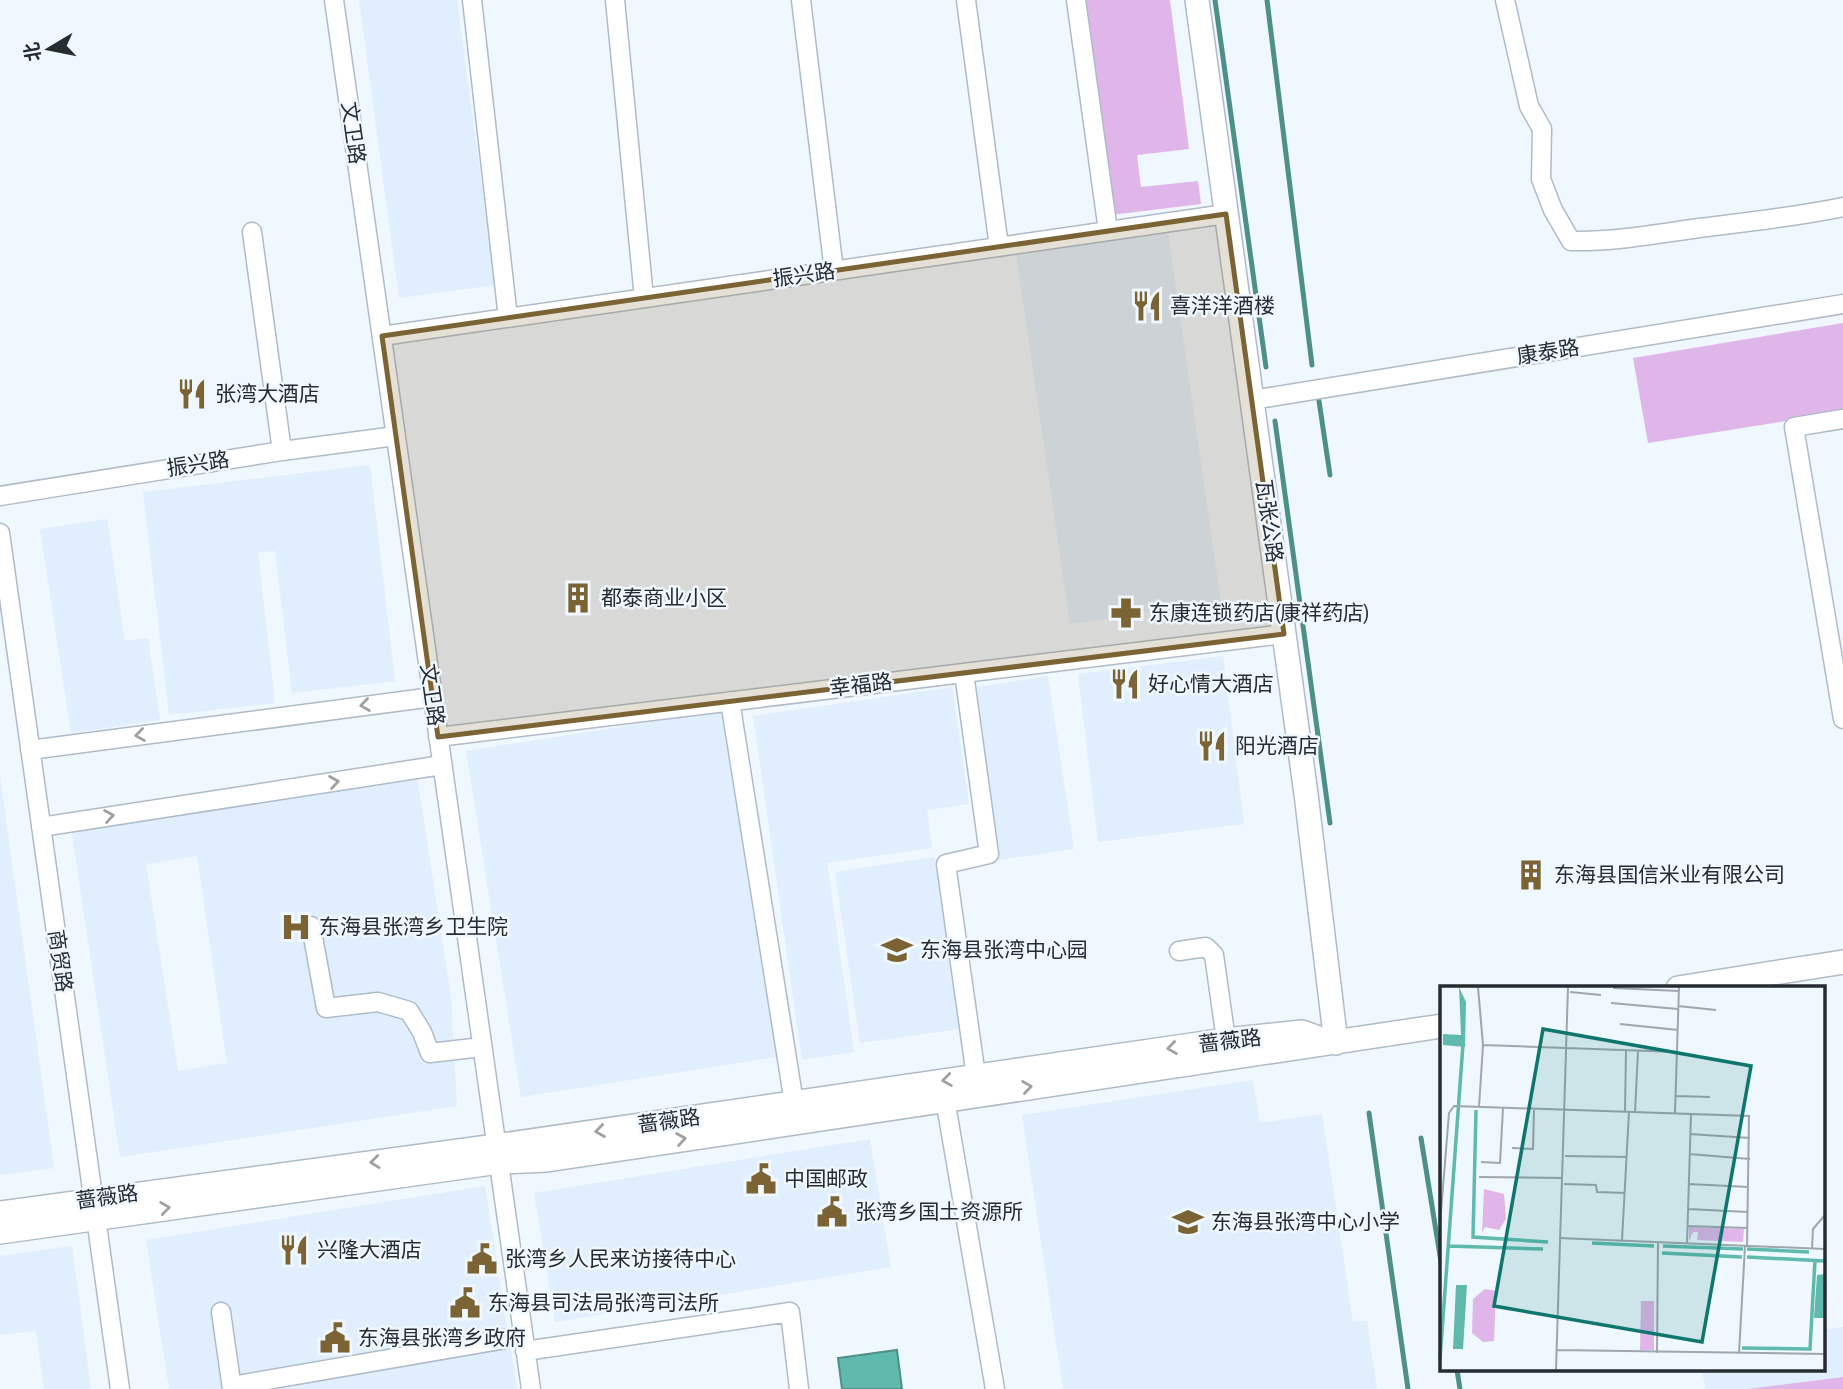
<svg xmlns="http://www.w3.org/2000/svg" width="1843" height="1389" viewBox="0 0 1843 1389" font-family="'Asap Condensed','Noto Sans SC',sans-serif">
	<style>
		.built { fill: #e0eefe; fill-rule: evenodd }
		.green { fill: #dfb5ea }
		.water { fill: #5fb9ad; stroke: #4e8f88; stroke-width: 2 }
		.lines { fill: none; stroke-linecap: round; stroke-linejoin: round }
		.stream { stroke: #4e8f88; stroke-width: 5 }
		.minor-casing { stroke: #b0bbc9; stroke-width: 21 }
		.major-casing { stroke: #b0bbc9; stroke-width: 26 }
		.minor { stroke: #fff; stroke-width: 18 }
		.major { stroke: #fff; stroke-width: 23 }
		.oneway { stroke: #9ea0a2 }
		.marked { fill: #7b6334; fill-opacity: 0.2; stroke: #7b6334; stroke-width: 5; stroke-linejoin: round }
		.labels { text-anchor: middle; stroke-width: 5; stroke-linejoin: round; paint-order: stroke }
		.street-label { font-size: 21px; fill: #272c31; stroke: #eff7ff }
		.poi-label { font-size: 21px; fill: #272c31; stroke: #eff7ff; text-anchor: start }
		.inset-river { fill: none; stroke: #5fb9ad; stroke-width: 3.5 }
		.inset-road { fill: none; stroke: #9fa6ad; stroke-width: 2 }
		.view { fill: #0f766e; fill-opacity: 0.15; stroke: #0f766e; stroke-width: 3.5 }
		.inset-edge { fill: none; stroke: #272c31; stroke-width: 3.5 }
	</style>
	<rect width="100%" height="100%" fill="#eff7ff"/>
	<path class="built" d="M359 0H457L495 285 399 298Z
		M1168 232 1221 602 1070 624 1016 254Z
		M370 465 395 681 292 693 275 551 258 552 275 703 169 715 143 492Z
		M107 519 125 641 148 638 160 720 71 733 40 529Z
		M1223 656 1244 824 1098 842 1078 674Z
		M1048 676 1074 849 998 860 972 688Z
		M952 687 969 804 927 810 932 848 827 863 854 1052 802 1060 753 716Z
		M721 711 776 1057 521 1097 466 751Z
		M417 775 451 998 457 1106 120 1157 71 827ZM197 856 227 1063 178 1071 146 864Z
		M0 776 54 1168 0 1175Z
		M934 857 960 1029 860 1043 835 872Z
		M1253 1080 1260 1123 1322 1114 1353 1322 1367 1321 1377 1389H1063L1022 1115Z
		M870 1139 891 1267 555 1322 534 1193Z
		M485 1186 517 1389H169L146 1240Z
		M72 1246 91 1389H44L36 1331 0 1335V1256Z
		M1843 1327V1389H1705L1702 1370H1824V1330Z"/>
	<path class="green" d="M1084 0H1170L1189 149 1137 155 1141 187 1198 181 1201 204 1111 215Z
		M1843 323V412L1648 443 1633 358Z
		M1843 1377V1389H1747Z"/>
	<path class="water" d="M897 1350 902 1389H842L838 1358Z"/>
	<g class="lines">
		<path class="stream" d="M1215 0 1266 367
			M1267 0 1312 365
			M1319 401 1330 475
			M1275 421 1330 823
			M1369 1113 1408 1389
			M1421 1138 1442 1268
			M1457 1370 1460 1389"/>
		<g class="minor-casing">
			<path id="minor" d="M334 0 531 1389
				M472 0 508 318
				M615 0 644 298
				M801 0 834 271
				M966 0 999 247
				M1076 0 1108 231
				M1505 0 1529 106 1542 129 1541 179 1553 210 1571 241C1615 242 1656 234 1699 228 1748 222 1795 217 1843 207
				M252 232 282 451
				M382 336 1226 214
				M1252 400 1843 304
				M1843 419 1794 427 1843 719
				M0 496 282 451 396 436
				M0 533 120 1389
				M964 673 989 854 946 864 976 1076
				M730 701 794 1103
				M438 737 1284 634
				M30 750 433 697
				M41 827 442 765
				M311 926 326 1008 378 1002 409 1011 422 1032 430 1053 482 1047
				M1179 951 1206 947 1214 955 1226 1040
				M945 1099 995 1389
				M221 1312 232 1389
				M525 1351 790 1312 799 1389
				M232 1386 523 1336"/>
		</g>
		<g class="major-casing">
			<path id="major" d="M1197 0 1306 794 1336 1043
				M1678 988 1843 962
				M0 1213 496 1146 1226 1040 1302 1032 1316 1037
				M0 1232 499 1162 547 1160 1442 1026"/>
		</g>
		<use href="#minor" class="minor"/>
		<use href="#major" class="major"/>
	</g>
	<defs><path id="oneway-chevron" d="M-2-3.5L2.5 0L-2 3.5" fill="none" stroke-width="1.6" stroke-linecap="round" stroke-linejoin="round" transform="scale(1.75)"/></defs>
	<g class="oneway">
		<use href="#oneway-chevron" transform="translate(365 705) rotate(172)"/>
		<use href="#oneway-chevron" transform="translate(140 735) rotate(172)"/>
		<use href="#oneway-chevron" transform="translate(334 782) rotate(-9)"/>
		<use href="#oneway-chevron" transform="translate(109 816) rotate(-9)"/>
		<use href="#oneway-chevron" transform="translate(1172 1048) rotate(172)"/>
		<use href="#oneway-chevron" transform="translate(947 1080) rotate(172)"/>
		<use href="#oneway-chevron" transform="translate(1027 1087) rotate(-8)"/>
		<use href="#oneway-chevron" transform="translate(600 1131) rotate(172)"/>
		<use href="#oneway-chevron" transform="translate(681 1139) rotate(-9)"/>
		<use href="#oneway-chevron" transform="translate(375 1162) rotate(173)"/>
		<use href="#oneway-chevron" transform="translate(165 1208) rotate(-8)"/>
	</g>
	<path class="marked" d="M1226 214 1284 634 438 737 382 336Z"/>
	<defs>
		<g id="restaurant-bare" transform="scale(2.415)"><path d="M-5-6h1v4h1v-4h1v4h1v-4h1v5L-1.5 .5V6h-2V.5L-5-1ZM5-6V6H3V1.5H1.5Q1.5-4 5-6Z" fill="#7b6334" stroke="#eff7ff" stroke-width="2.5" paint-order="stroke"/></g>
		<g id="building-bare" transform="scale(2.415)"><path d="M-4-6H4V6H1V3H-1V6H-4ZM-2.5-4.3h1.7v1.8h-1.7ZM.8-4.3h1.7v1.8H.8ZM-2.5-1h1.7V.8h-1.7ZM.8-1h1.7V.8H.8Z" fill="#7b6334" stroke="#eff7ff" stroke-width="2.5" paint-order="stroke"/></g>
		<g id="pharmacy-bare" transform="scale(2.415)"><path d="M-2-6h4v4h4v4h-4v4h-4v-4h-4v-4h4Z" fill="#7b6334" stroke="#eff7ff" stroke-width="2.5" paint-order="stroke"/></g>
		<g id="hospital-bare" transform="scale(2.415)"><path d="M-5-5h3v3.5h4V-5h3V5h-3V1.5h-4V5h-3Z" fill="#7b6334" stroke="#eff7ff" stroke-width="2.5" paint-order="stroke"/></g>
		<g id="school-bare" transform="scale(2.415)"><path d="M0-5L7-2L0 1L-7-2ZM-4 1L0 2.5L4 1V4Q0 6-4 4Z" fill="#7b6334" stroke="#eff7ff" stroke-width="2.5" paint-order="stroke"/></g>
		<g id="civic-bare" transform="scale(2.415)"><path d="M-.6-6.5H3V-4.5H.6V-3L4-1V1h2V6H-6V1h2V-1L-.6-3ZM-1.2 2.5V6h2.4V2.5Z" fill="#7b6334" stroke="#eff7ff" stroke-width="2.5" paint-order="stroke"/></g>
	</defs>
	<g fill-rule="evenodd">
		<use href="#restaurant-bare" x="1147" y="306"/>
		<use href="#restaurant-bare" x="192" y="394"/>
		<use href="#building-bare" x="578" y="598"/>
		<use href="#pharmacy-bare" x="1126" y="613"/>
		<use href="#restaurant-bare" x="1125" y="684"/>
		<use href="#restaurant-bare" x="1212" y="746"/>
		<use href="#building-bare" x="1531" y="875"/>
		<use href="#hospital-bare" x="296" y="927"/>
		<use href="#school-bare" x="897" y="950"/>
		<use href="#civic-bare" x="761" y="1179"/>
		<use href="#civic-bare" x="832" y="1212"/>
		<use href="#school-bare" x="1188" y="1222"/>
		<use href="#restaurant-bare" x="294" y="1250"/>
		<use href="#civic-bare" x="482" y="1259"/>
		<use href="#civic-bare" x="465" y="1303"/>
		<use href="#civic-bare" x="335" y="1338"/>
	</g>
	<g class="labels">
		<g class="street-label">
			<text transform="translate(353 133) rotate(82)" y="7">文卫路</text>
			<text transform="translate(804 275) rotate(-8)" y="7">振兴路</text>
			<text transform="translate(1548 352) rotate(-9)" y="7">康泰路</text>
			<text transform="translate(198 464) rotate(-9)" y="7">振兴路</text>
			<text transform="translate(1269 521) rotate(82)" y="7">瓦张公路</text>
			<text transform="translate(861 685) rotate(-7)" y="7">幸福路</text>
			<text transform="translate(432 695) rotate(82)" y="7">文卫路</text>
			<text transform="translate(60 961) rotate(82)" y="7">商贸路</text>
			<text transform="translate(1230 1041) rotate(-7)" y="7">蔷薇路</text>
			<text transform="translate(669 1121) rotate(-8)" y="7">蔷薇路</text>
			<text transform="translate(107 1197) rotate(-8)" y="7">蔷薇路</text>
		</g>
		<g class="poi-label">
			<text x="1170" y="313">喜洋洋酒楼</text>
			<text x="215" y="401">张湾大酒店</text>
			<text x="601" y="605">都泰商业小区</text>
			<text x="1149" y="620">东康连锁药店(康祥药店)</text>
			<text x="1148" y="691">好心情大酒店</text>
			<text x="1235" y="753">阳光酒店</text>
			<text x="1554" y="882">东海县国信米业有限公司</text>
			<text x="319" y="934">东海县张湾乡卫生院</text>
			<text x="920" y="957">东海县张湾中心园</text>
			<text x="784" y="1186">中国邮政</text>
			<text x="855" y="1219">张湾乡国土资源所</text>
			<text x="1211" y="1229">东海县张湾中心小学</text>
			<text x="317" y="1257">兴隆大酒店</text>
			<text x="505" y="1266">张湾乡人民来访接待中心</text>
			<text x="488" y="1310">东海县司法局张湾司法所</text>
			<text x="358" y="1345">东海县张湾乡政府</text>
		</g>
	</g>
	<g transform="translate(1440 986)">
		<rect width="385" height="385" fill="#eff7ff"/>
		<path d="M44 203 64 208 66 233 59 244 45 241 42 247ZM249 241 304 243 303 256 257 254 258 246H253L249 255ZM45 303 56 305 54 355 43 356 32 347 33 313ZM201 315H214V364H200Z" fill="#dfb5ea"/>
		<path d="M19 1 26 16 25 61 3 59V48L21 49ZM385 288V332H374L377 289ZM16 299H27L23 363H13Z" fill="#5fb9ad"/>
		<path class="inset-river" d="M36 124 33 251 108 256M152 257 214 260M9 260 103 263M223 260 303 263M307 263 369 266M222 267 302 271M307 271 385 275M302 362 370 363 375 274M0 373 23 58"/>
		<path class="inset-road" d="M38 1 43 59 39 121M173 2 239 5M130 6 161 9M171 17 238 23M238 20 276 24M180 38 238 44M43 59 237 66M236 110 270 111M185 125 186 64M195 126 198 65M235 127 239 1M250 148 310 152M72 162 93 163 94 124M249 168 310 173M125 170 187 171M41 176 60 177 63 122M39 191 121 192M124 198 156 199 157 206 185 207M248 198 309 201M248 223 308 226M0 238 9 127 14 120 309 130 307 260M247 240 308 242M119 252 385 263M182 254 189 126M247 258 251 128M372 263 373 243 385 229M117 364 385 368M217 367 218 257M299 367 305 260M116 384 128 1"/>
		<path class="view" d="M103 43 311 80 262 356 54 320Z"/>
		<rect width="385" height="385" class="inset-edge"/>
	</g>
	<g transform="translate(49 49) rotate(260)" stroke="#eff7ff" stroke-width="5" paint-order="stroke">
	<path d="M0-5L12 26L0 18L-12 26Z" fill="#272c31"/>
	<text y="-10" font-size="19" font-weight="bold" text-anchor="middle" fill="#272c31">北</text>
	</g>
</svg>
